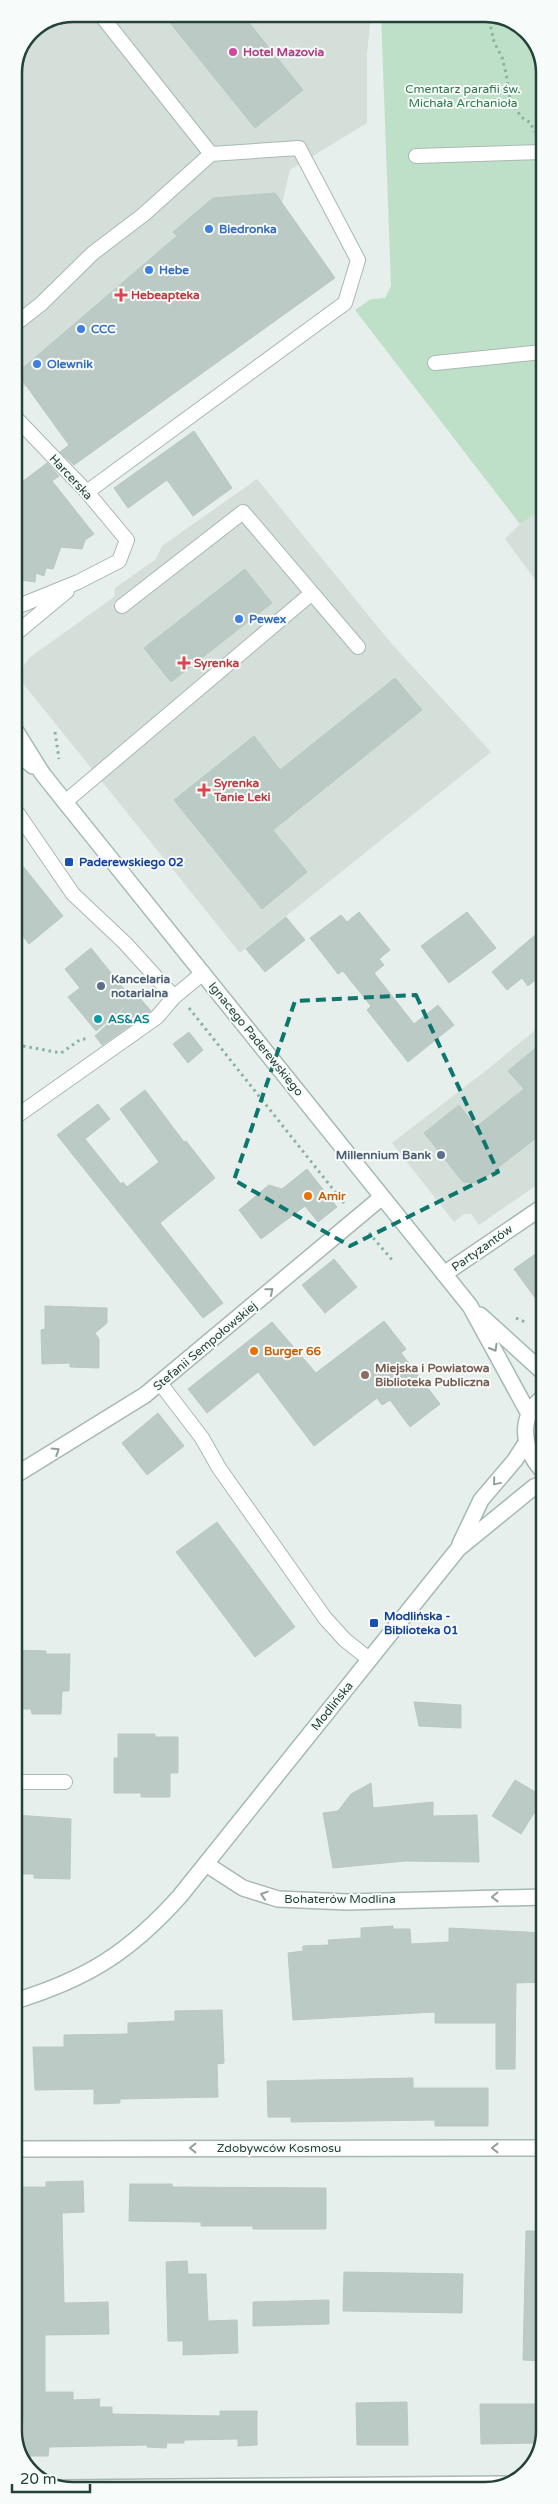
<svg xmlns="http://www.w3.org/2000/svg" width="558" height="2504" viewBox="0 0 558 2504" font-family="'Varela Round',sans-serif">
	<style>
		.built { fill: #d4dfda }
		.green { fill: #bfe0c8 }
		.building { fill: #bbcac4; stroke: #b8c9c2 }
		.lines { fill: none; stroke-linecap: round; stroke-linejoin: round }
		.lane-casing { stroke: #a8b8b2; stroke-width: 16 }
		.street-casing { stroke: #a8b8b2; stroke-width: 18 }
		.secondary-casing { stroke: #a4bbb3; stroke-width: 18 }
		.path { stroke: #86b3a5; stroke-width: 3; stroke-dasharray: 2.5 4; stroke-linecap: butt }
		.lane { stroke: #fff; stroke-width: 14 }
		.street { stroke: #fff; stroke-width: 15 }
		.secondary { stroke: #fff; stroke-width: 15 }
		.oneway { stroke: #92a09c }
		.marked { fill: none; stroke: #0f766e; stroke-width: 4; stroke-dasharray: 10 6; stroke-linejoin: round }
		.hotel-dot { fill: #d1479c; stroke: #f7fbf9; stroke-width: 2 }
		.shop-dot { fill: #3f7fe0; stroke: #f7fbf9; stroke-width: 2 }
		.health-dot { fill: #e0444e; stroke: #f7fbf9; stroke-width: 2 }
		.transit-dot { fill: #1a4fb4; stroke: #f7fbf9; stroke-width: 2 }
		.service-dot { fill: #5c6f8a; stroke: #f7fbf9; stroke-width: 2 }
		.culture-dot { fill: #0f9aa8; stroke: #f7fbf9; stroke-width: 2 }
		.food-dot { fill: #e8710a; stroke: #f7fbf9; stroke-width: 2 }
		.education-dot { fill: #8d6e63; stroke: #f7fbf9; stroke-width: 2 }
		.labels { text-anchor: middle; stroke-width: 4; stroke-linejoin: round; paint-order: stroke }
		.hotel-label { font-size: 12px; font-weight: bold; fill: #b23c85; stroke: #f7fbf9; text-anchor: start }
		.park-label { font-size: 12px; fill: #2d7a4b; stroke: #f7fbf9 }
		.shop-label { font-size: 12px; font-weight: bold; fill: #366cbe; stroke: #f7fbf9; text-anchor: start }
		.health-label { font-size: 12px; font-weight: bold; fill: #be3a42; stroke: #f7fbf9; text-anchor: start }
		.street-label { font-size: 12px; fill: #24423a; stroke: #f7fbf9 }
		.transit-label { font-size: 12px; font-weight: bold; fill: #164399; stroke: #f7fbf9; text-anchor: start }
		.service-label { font-size: 12px; font-weight: bold; fill: #4e5e75; stroke: #f7fbf9; text-anchor: start }
		.culture-label { font-size: 12px; font-weight: bold; fill: #0d838f; stroke: #f7fbf9; text-anchor: start }
		.food-label { font-size: 12px; font-weight: bold; fill: #c56008; stroke: #f7fbf9; text-anchor: start }
		.education-label { font-size: 12px; font-weight: bold; fill: #785e54; stroke: #f7fbf9; text-anchor: start }
		.rim { fill: none; stroke: #24423a; stroke-width: 2.5 }
	</style>
	<rect width="100%" height="100%" fill="#e6efeb"/>
	<path class="built" d="M74 14H371L367 54V123L290 170 282 203 26 386 14 391V74L32 31Z
		M257 479 391 643 491 752 240 953 17 676 29 658 114 597 115 588 156 559 162 546Z
		M543 509V590L505 539 520 524Z
		M544 1023V1180L479 1225 471 1214H464L454 1222 392 1143 488 1069Z"/>
	<path class="green" d="M381 14H492L526 31 543 62V509L520 524 355 310 371 299 385 298 391 286Z"/>
	<path class="building" d="M163 14H242L303 90 255 128Z
		M275 193 335 278 74 465 60 452 69 445 17 373 177 236 173 232 213 198Z
		M194 431 232 488 193 516 167 480 128 508 114 488Z
		M47 463 59 476 52 481 94 534 85 540 82 549 61 547 53 569 46 568 44 576 36 573 35 582 14 579V488Z
		M245 569 272 603 171 682 144 648Z
		M395 678 422 710 273 830 307 872 262 909 174 800 254 736 280 770Z
		M14 855 63 916 29 944 14 925Z
		M359 912 390 950 379 959 384 965 374 973 414 1024 438 1005 454 1025 408 1062 367 1010 371 1006 343 971 338 974 310 938 341 915 347 922Z
		M467 912 496 948 449 983 421 946Z
		M286 917 305 940 265 972 246 949Z
		M535 935 544 946V973L528 986 522 978 507 990 492 972Z
		M91 948 133 1000 96 1031 68 997 80 988 65 969Z
		M138 996 151 1011 102 1045 95 1036Z
		M189 1032 203 1050 188 1063 173 1044Z
		M544 1041V1132L478 1183 463 1182 424 1133 459 1105 476 1127 524 1089 508 1071Z
		M145 1090 184 1142 186 1141 215 1178 160 1223 223 1303 203 1318 57 1135 98 1104 110 1119 85 1139 121 1184 123 1182 127 1187 159 1162 120 1109Z
		M307 1169 337 1207 318 1222 305 1206 261 1239 239 1210 269 1185 282 1189Z
		M544 1248V1310L514 1269Z
		M334 1259 357 1287 325 1313 302 1285Z
		M45 1306 107 1308V1323L95 1333 99 1339V1368L70 1367V1363L42 1364 41 1330 45 1329Z
		M384 1321 406 1349 401 1353 440 1404 410 1427 390 1400 382 1405 377 1398 314 1446 258 1372 207 1413 188 1389 272 1322 316 1373Z
		M158 1413 184 1446 147 1475 122 1443Z
		M217 1522 295 1627 255 1657 176 1552Z
		M14 1650 46 1651V1654H70L69 1691H62L61 1714H32L31 1709H15Z
		M414 1702 461 1705V1728L419 1726Z
		M118 1734H155V1737H178V1773H170V1797H141V1793H114V1758H118Z
		M515 1780 544 1797 521 1834 492 1816Z
		M371 1783 373 1808 433 1802V1816L477 1815 479 1862 405 1861 333 1868 323 1813 338 1811 351 1794Z
		M15 1815 71 1819 70 1879 34 1878V1874H15Z
		M393 1926V1929H410L411 1944 449 1942V1928L544 1933V1982L516 1983 515 2069H496V2023H435V2012L293 2020 288 1953 303 1951V1946L329 1945 328 1940 361 1938V1928Z
		M222 2010 224 2063 217 2064 218 2097 120 2099V2103L94 2104V2089L35 2090 33 2047H64V2035L128 2034V2023L175 2021V2011Z
		M413 2078V2088H488V2126H435V2120L291 2122V2117H268L267 2081Z
		M83 2181 84 2212 62 2213 64 2303 108 2302 109 2334 45 2335V2392H73V2400L100 2399 99 2407H112V2414L220 2416V2411H257V2445L238 2446V2439L184 2440V2443H167L166 2448 147 2447V2445L49 2447 48 2456H25L18 2233H15V2190L19 2191V2187H46V2182Z
		M130 2184H172V2187L326 2188V2229H253V2226H201V2222L129 2221Z
		M526 2231H544V2361L523 2360Z
		M187 2261 188 2274H206L208 2321 237 2320 238 2353 183 2355V2341H168L166 2262Z
		M344 2272 463 2274 462 2313 343 2311Z
		M329 2300V2324L253 2326V2302Z
		M407 2402 408 2445H357L356 2403Z
		M480 2404H544V2430L539 2443 481 2444Z"/>
	<g class="lines">
		<g class="lane-casing">
			<path id="lane" d="M416 156 543 152
				M14 325 41 304 93 253 143 215 211 154 100 14
				M435 363 543 352
				M14 416 87 492 127 540 119 561 78 582 14 608
				M87 492 345 303 358 260 299 148 211 154
				M122 606 243 512 358 647
				M14 635 67 591
				M65 802 312 593
				M14 808 73 894 125 943 174 997 203 973
				M14 1118 157 1017 174 997
				M160 1383 202 1438 219 1468 325 1618 345 1640 369 1659
				M15 1782H65"/>
		</g>
		<g class="street-casing">
			<path id="street" d="M444 1274 544 1206
				M14 1476 145 1395 382 1197
				M206 1864 243 1888 278 1899 347 1902 544 1897
				M15 2149 544 2148
				M62 2488 504 2484"/>
		</g>
		<g class="secondary-casing">
			<path id="secondary" d="M14 728 42 773 65 802 470 1306 529 1414
				M14 750 33 766
				M480 1315 544 1373
				M544 1397C516 1416 523 1452 544 1472
				M460 1544 481 1500 515 1460 526 1443
				M15 2001C87 1979 130 1952 180 1896L458 1549 534 1487 544 1483"/>
		</g>
		<path class="path" d="M488 14 494 42 502 57 506 73 510 99 521 117 531 123 534 132
			M55 732 59 759
			M189 1008 344 1203
			M23 1046 61 1053 81 1039H89
			M369 1233 393 1261
			M516 1318 527 1323
			M15 2115 20 2129"/>
		<use href="#lane" class="lane"/>
		<use href="#street" class="street"/>
		<use href="#secondary" class="secondary"/>
	</g>
	<defs><path id="oneway-chevron" d="M-2-3.5L2.5 0L-2 3.5" fill="none" stroke-width="1.6" stroke-linecap="round" stroke-linejoin="round" transform="scale(1.25)"/></defs>
	<g class="oneway">
		<use href="#oneway-chevron" transform="translate(270 1291) rotate(-40)"/>
		<use href="#oneway-chevron" transform="translate(494 1348) rotate(60)"/>
		<use href="#oneway-chevron" transform="translate(56 1451) rotate(-32)"/>
		<use href="#oneway-chevron" transform="translate(496 1482) rotate(130)"/>
		<use href="#oneway-chevron" transform="translate(264 1895) rotate(-162)"/>
		<use href="#oneway-chevron" transform="translate(495 1897) rotate(179)"/>
		<use href="#oneway-chevron" transform="translate(193 2148) rotate(180)"/>
		<use href="#oneway-chevron" transform="translate(495 2148) rotate(180)"/>
	</g>
	<path class="marked" d="M416 995 498 1172 350 1246 234 1180 295 1001Z"/>
	<circle class="hotel-dot" cx="233" cy="52" r="5"/>
	<g class="shop-dot">
		<circle cx="209" cy="229" r="5"/>
		<circle cx="149" cy="270" r="5"/>
		<circle cx="81" cy="329" r="5"/>
		<circle cx="37" cy="364" r="5"/>
		<circle cx="239" cy="619" r="5"/>
	</g>
	<g class="health-dot">
		<path d="M118.5 287.5h5v5h5v5h-5v5h-5v-5h-5v-5h5z"/>
		<path d="M181.5 655.5h5v5h5v5h-5v5h-5v-5h-5v-5h5z"/>
		<path d="M201.5 782.5h5v5h5v5h-5v5h-5v-5h-5v-5h5z"/>
	</g>
	<g class="transit-dot">
		<rect x="64" y="857" width="10" height="10" rx="2.5"/>
		<rect x="369" y="1618" width="10" height="10" rx="2.5"/>
	</g>
	<g class="service-dot">
		<circle cx="101" cy="986" r="5"/>
		<circle cx="441" cy="1155" r="5"/>
	</g>
	<circle class="culture-dot" cx="98" cy="1019" r="5"/>
	<g class="food-dot">
		<circle cx="308" cy="1196" r="5"/>
		<circle cx="254" cy="1351" r="5"/>
	</g>
	<circle class="education-dot" cx="365" cy="1375" r="5"/>
	<g class="labels">
		<g class="hotel-label">
			<text x="243" y="56">Hotel Mazovia</text>
		</g>
		<g class="park-label">
			<text x="463" y="93">Cmentarz parafii św.<tspan x="463" dy="14">Michała Archanioła</tspan></text>
		</g>
		<g class="shop-label">
			<text x="219" y="233">Biedronka</text>
			<text x="159" y="274">Hebe</text>
			<text x="91" y="333">CCC</text>
			<text x="47" y="368">Olewnik</text>
			<text x="249" y="623">Pewex</text>
		</g>
		<g class="health-label">
			<text x="131" y="299">Hebeapteka</text>
			<text x="194" y="667">Syrenka</text>
			<text x="214" y="787">Syrenka<tspan x="214" dy="14">Tanie Leki</tspan></text>
		</g>
		<g class="street-label">
			<text transform="translate(71 477) rotate(47)" y="4">Harcerska</text>
			<text transform="translate(256 1039) rotate(51)" y="4">Ignacego Paderewskiego</text>
			<text transform="translate(482 1248) rotate(-35)" y="4">Partyzantów</text>
			<text transform="translate(205 1346) rotate(-40)" y="4">Stefanii Sempołowskiej</text>
			<text transform="translate(332 1706) rotate(-51)" y="4">Modlińska</text>
			<text x="340" y="1903">Bohaterów Modlina</text>
			<text x="279" y="2152">Zdobywców Kosmosu</text>
		</g>
		<g class="transit-label">
			<text x="79" y="866">Paderewskiego 02</text>
			<text x="384" y="1620">Modlińska -<tspan x="384" dy="14">Biblioteka 01</tspan></text>
		</g>
		<g class="service-label">
			<text x="111" y="983">Kancelaria<tspan x="111" dy="14">notarialna</tspan></text>
			<text x="431" y="1159" text-anchor="end">Millennium Bank</text>
		</g>
		<g class="culture-label">
			<text x="108" y="1023">AS&amp;AS</text>
		</g>
		<g class="food-label">
			<text x="318" y="1200">Amir</text>
			<text x="264" y="1355">Burger 66</text>
		</g>
		<g class="education-label">
			<text x="375" y="1372">Miejska i Powiatowa<tspan x="375" dy="14">Biblioteka Publiczna</tspan></text>
		</g>
	</g>
	<path d="M0 0H558V2504H0ZM73 22H485A51 51 0 0 1 536 73V2431A51 51 0 0 1 485 2482H73A51 51 0 0 1 22 2431V73A51 51 0 0 1 73 22Z" fill="#f7fbf9" fill-rule="evenodd"/>
	<path class="rim" d="M73 22H485A51 51 0 0 1 536 73V2431A51 51 0 0 1 485 2482H73A51 51 0 0 1 22 2431V73A51 51 0 0 1 73 22Z"/>
	<path d="M12 2484v8h78v-8" fill="none" stroke="#24423a" stroke-width="2.5"/>
	<text x="20" y="2484" font-size="15" fill="#24423a" stroke="#f7fbf9" stroke-width="4" paint-order="stroke">20 m</text>
</svg>
